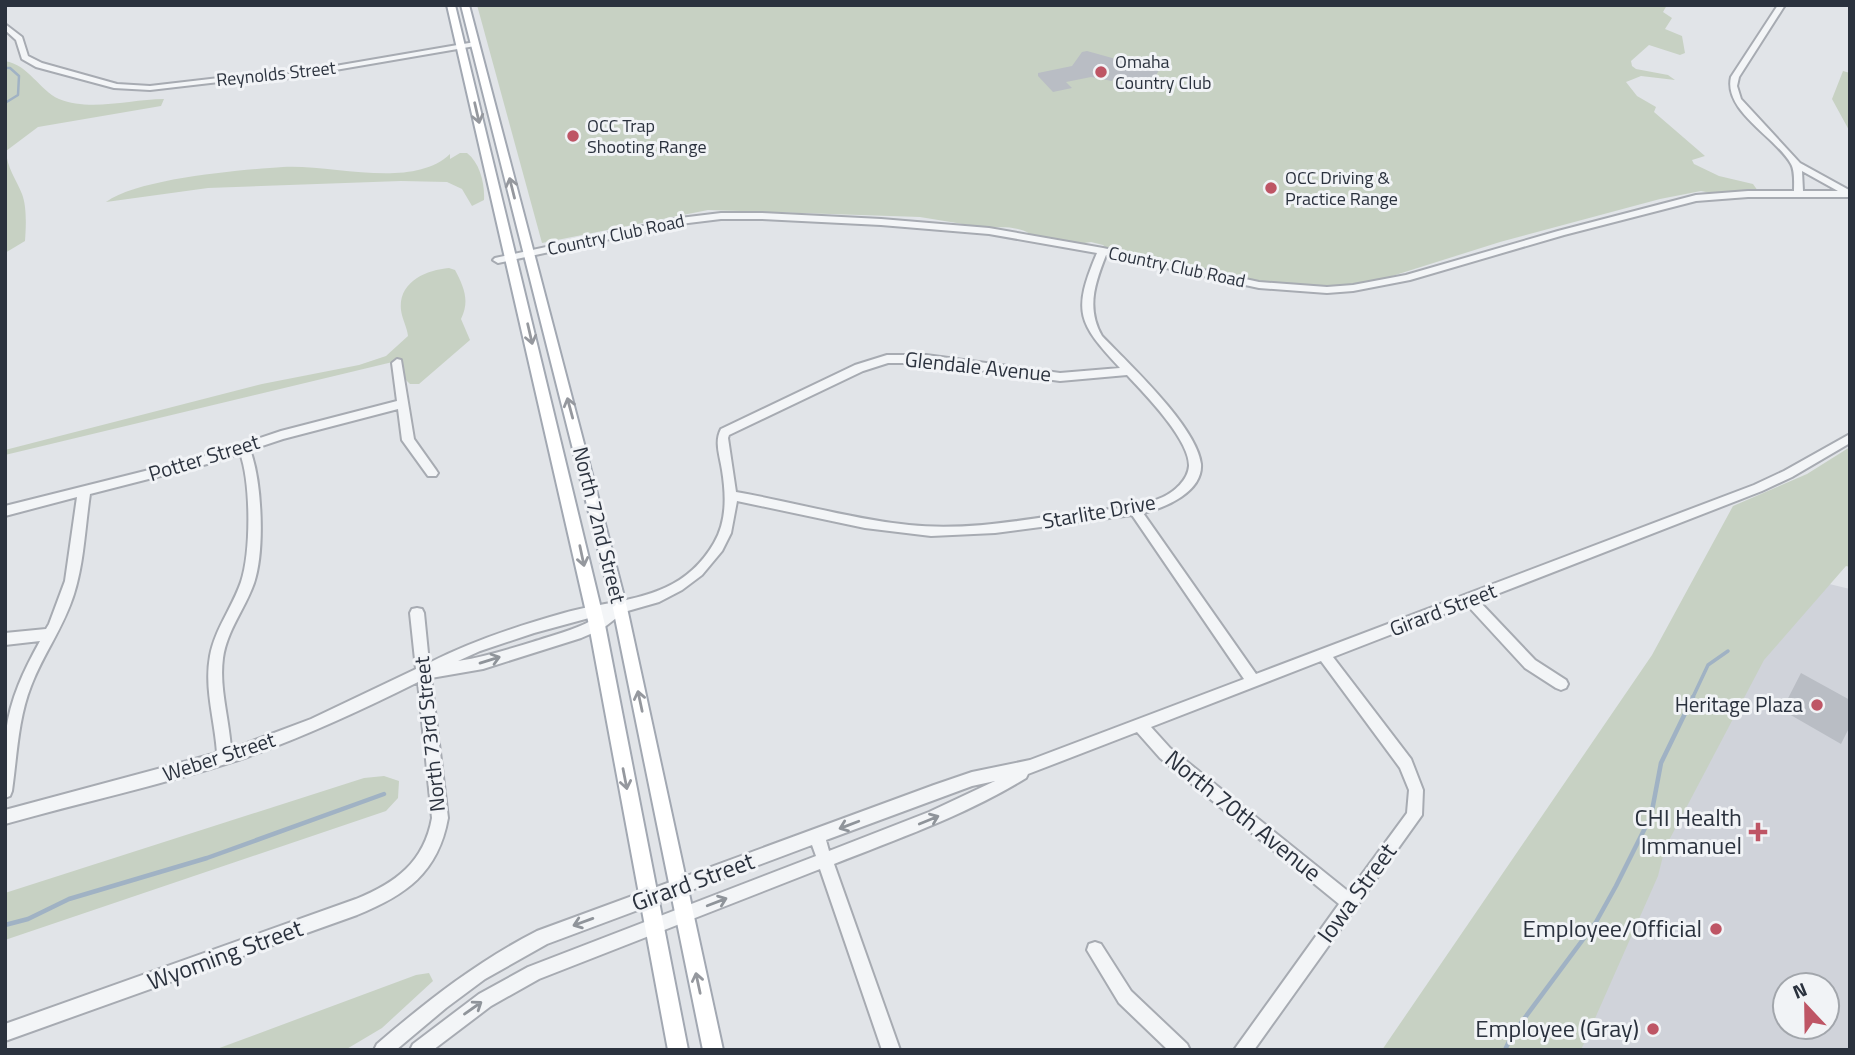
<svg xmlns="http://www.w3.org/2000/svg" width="1855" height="1055" viewBox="0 0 1855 1055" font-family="'Titillium Web',sans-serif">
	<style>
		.built { fill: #d0d3da; fill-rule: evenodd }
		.green { fill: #c7d1c3 }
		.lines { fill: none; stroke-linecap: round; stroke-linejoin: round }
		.stream-far2 { stroke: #a0b2c4; stroke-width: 2.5 }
		.stream-far1 { stroke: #a0b2c4; stroke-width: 3.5 }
		.stream { stroke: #a0b2c4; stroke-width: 4.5 }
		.building { fill: #b9bdc4 }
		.minor-casing { stroke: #a7abb2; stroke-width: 4 }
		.major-casing { stroke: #a2a8b2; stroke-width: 4 }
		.minor { fill: #f3f5f7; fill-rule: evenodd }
		.major { fill: #fff; fill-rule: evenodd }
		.oneway { stroke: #95989e }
		.oneway2 { stroke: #8f949a }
		.poi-dot { fill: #be5565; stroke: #f1f3f6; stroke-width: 2.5 }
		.labels { text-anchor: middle; stroke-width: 6; stroke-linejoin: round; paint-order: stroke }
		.far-poi-label { font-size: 18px; fill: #2b323e; stroke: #f1f3f6; text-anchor: start }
		.far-street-label { font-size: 18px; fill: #2b323e; stroke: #f1f3f6 }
		.street-label { font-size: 21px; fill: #2b323e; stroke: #f1f3f6 }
		.poi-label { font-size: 21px; fill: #2b323e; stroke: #f1f3f6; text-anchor: end }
		.near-street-label { font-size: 24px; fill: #2b323e; stroke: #f1f3f6 }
		.near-poi-label { font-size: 24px; fill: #2b323e; stroke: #f1f3f6; text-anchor: end }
	</style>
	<rect width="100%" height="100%" fill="#e1e4e8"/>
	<path class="built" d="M1821 582 1850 589V1050H1555L1744 678ZM1785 985H1827V1027H1785Z"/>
	<path class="green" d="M477 5H1667L1663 12 1672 18 1665 29 1682 36 1685 53 1680 55 1649 45 1631 61 1632 66 1636 69 1668 75 1675 80 1641 76 1626 82 1637 96 1656 107 1654 112C1671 127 1688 141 1705 156L1692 160 1694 164 1719 176 1753 184 1758 191 1711 193 1701 191 1660 199 1500 242 1370 283 1345 286 1260 283 1107 249 1103 245 1091 242 1078 244 1030 234C1018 226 1000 227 987 228L920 217 708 210 542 243Z
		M5 61C29 65 39 90 59 99 91 112 131 99 164 99L161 106 38 127 6 151C7 168 16 179 22 194 27 207 26 227 25 241L5 253Z
		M1843 71 1850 73V132L1832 99Z
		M460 153H467C480 163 485 184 484 200L472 206 462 189 447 182 401 181 208 188 106 202C140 178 241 170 283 167 332 164 412 190 450 154V159Z
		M449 268 455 270C464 287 470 301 461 319L470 340 419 384H410L403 377 401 360 5 455V450L262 384 359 365 386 356 408 336C407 327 402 319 401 310 398 282 426 270 449 268Z
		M1850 447V567L1846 566 1764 660 1665 848 1658 876 1581 1050H1382L1652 655 1733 506 1807 474Z
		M384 776 399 781 398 798 386 811 5 940V893L364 778Z
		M429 973 433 981 382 1028 345 1050H214L416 975Z"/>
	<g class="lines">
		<path class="stream-far2" d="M5 68H10L19 76 18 95 5 103"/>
		<path class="stream-far1" d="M1692 699 1708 665 1728 651"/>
		<path class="stream" d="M5 925 28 919 69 899 207 858 384 794
			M1505 1050 1512 1035 1596 922 1616 886 1651 816 1661 763 1693 697"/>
	</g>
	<path class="building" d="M1087 51 1123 61 1121 63 1159 70 1151 85 1114 78 1112 81 1091 77 1066 82 1072 88 1053 92 1038 76V73L1072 66 1082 52Z
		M1801 673 1850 700V726L1841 744 1782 710Z"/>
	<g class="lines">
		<g class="minor-casing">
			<path id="minor" d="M1778 5H1785L1739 77 1737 86 1741 99 1800 163 1849 190 1850 197H1748L1696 201 1564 235 1410 280 1353 291 1327 293 1259 288 1106 255C1095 283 1086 308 1102 336 1128 363 1197 427 1201 464 1203 492 1165 508 1143 513L1256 674 1754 485 1784 471 1850 434V443L1792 477 1762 491 1479 601 1535 660 1566 680 1568 684 1566 688 1561 690 1556 688 1525 668 1467 605 1333 657 1411 759 1423 790 1422 815 1254 1050H1234L1339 904 1160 758 1137 732 1028 774 1026 778C966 815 900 838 834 864L900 1050H882L820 869 539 979 491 1006 433 1050H410L413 1044 479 994 528 967 816 856 812 845 547 944 485 979 446 1008 396 1050H374L377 1044C427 1001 478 961 537 931L934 785 972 772 1030 760 1244 679 1132 515 995 533 931 536 865 528 737 501 731 533 722 551 702 575 682 590 659 602 624 612 602 629 581 638 483 669 431 678 448 818C438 873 406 895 357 915L5 1041V1024L356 899C396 883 424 862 432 818L418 682C362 710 306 736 247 757 168 784 86 801 5 824V810L217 753C215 721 204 689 210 656 215 629 232 608 241 582 251 552 251 483 240 453L211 463 90 494C85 528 84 562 74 594 64 627 43 654 31 686 18 719 17 756 12 791L10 796 5 798C5 776 3 754 6 732 10 699 24 670 40 641L5 645V633L46 629 49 624 65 581 77 497 5 516V506L209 455 281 431 397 401 392 363 397 359 401 360 414 439 436 470 438 473 436 476H428L402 440 398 409 283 439 250 450C262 481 265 551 254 583 245 609 227 630 223 658 219 688 229 718 231 749L311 719 416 669 410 613 412 609 417 608 422 609 424 613 429 663C472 641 518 626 564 613 621 597 679 603 714 543 727 521 726 495 722 470 720 456 714 442 721 429L855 365 887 355H926L1060 373 1120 368C1078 323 1072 312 1097 253L989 234 881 225 762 219H721L680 224 498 263 493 260 495 258 680 218 721 213H762L881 219 989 228 1103 248 1259 282 1327 287 1353 285 1406 275 1558 231 1696 195 1748 191H1794C1794 183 1795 171 1791 164 1776 137 1723 111 1731 77ZM1802 171 1838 191H1803ZM888 363H926L1060 381 1127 375C1144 393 1190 440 1189 466 1188 480 1174 492 1163 497 1137 509 1107 509 1079 512 1023 520 966 531 909 525 851 519 794 502 736 492L728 438 729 435 863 371ZM600 615C582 628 560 633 539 640 512 648 486 657 458 661L480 651 534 633ZM1321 661 1400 768 1409 790 1407 813 1349 892 1170 748 1151 727ZM995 781 929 812 829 851 826 840 972 786Z
				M5 24 22 37 28 56 42 63 117 84 150 86 219 78 277 76 475 42 479 44 475 46 277 80 219 82 150 90 114 88 36 67 22 59 16 40 5 30Z
				M1095 942 1101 944 1131 991 1187 1044 1190 1050H1168L1119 1003 1087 950 1089 944Z"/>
		</g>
		<g class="major-casing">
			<path id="major" d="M447 5H455L605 625 688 1050H668L589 625Z
				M461 5H469L627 608 723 1050H703L613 608Z"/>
		</g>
		<use href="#minor" class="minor"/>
		<use href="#major" class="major"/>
	</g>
	<defs><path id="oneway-shaft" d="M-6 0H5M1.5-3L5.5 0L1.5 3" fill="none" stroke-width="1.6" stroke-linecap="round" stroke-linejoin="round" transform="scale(1.75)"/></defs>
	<g class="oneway">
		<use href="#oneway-shaft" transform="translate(477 113) rotate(77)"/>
		<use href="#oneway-shaft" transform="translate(512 188) rotate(-104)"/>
		<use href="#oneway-shaft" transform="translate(530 334) rotate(77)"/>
		<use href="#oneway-shaft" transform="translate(570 408) rotate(-105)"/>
		<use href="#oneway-shaft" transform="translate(582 556) rotate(78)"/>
		<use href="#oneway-shaft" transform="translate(640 701) rotate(-102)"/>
		<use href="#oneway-shaft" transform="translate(625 779) rotate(79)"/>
		<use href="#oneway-shaft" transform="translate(698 983) rotate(-102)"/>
	</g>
	<g class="oneway2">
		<use href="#oneway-shaft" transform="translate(490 660) rotate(-17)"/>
		<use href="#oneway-shaft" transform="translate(929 820) rotate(-22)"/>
		<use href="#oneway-shaft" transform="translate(849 825) rotate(159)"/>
		<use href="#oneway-shaft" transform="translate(717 902) rotate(-21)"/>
		<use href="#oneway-shaft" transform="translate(583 922) rotate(160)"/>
		<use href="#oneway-shaft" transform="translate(473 1008) rotate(-35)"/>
	</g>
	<g class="poi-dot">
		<circle cx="1101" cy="72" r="7"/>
		<circle cx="573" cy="136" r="7"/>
		<circle cx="1271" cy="188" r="7"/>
		<circle cx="1817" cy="705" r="7"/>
		<path d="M1754.5 821.5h7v7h7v7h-7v7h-7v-7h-7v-7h7z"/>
		<circle cx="1716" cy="929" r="7"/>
		<circle cx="1653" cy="1029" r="7"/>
	</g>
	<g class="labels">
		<g class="far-poi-label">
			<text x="1115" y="68">Omaha<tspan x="1115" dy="21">Country Club</tspan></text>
			<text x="587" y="132">OCC Trap<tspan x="587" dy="21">Shooting Range</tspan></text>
			<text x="1285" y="184">OCC Driving &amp;<tspan x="1285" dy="21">Practice Range</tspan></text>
		</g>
		<g class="far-street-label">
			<text transform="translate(276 74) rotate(-6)" y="6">Reynolds Street</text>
			<text transform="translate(616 235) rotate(-12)" y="6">Country Club Road</text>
			<text transform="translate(1177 267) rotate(12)" y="6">Country Club Road</text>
		</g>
		<g class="street-label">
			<text transform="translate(978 367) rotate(6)" y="7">Glendale Avenue</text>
			<text transform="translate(204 458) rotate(-17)" y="7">Potter Street</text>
			<text transform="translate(1099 512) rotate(-10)" y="7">Starlite Drive</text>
			<text transform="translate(599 525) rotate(76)" y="7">North 72nd Street</text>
			<text transform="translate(1443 610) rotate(-21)" y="7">Girard Street</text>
			<text transform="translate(430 734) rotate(-96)" y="7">North 73rd Street</text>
			<text transform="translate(219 757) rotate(-18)" y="7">Weber Street</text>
		</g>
		<g class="poi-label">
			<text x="1803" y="712">Heritage Plaza</text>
		</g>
		<g class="near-street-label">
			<text transform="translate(1243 816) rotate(39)" y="8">North 70th Avenue</text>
			<text transform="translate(693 882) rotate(-20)" y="8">Girard Street</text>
			<text transform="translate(1357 893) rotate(-54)" y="8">Iowa Street</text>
			<text transform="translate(225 955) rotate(-20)" y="8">Wyoming Street</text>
		</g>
		<g class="near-poi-label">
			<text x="1742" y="826">CHI Health<tspan x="1742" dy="28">Immanuel</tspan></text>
			<text x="1702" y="937">Employee/Official</text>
			<text x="1639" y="1037">Employee (Gray)</text>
		</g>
	</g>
	<rect width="1855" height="1055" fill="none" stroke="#2b323e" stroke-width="14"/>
	<g transform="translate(1806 1006) rotate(338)"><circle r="33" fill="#f1f3f6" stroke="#a2a6ac" stroke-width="2"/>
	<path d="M0-5L12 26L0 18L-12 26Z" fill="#be5565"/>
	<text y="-10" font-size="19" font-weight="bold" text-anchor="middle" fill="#2b323e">N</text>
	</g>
</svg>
